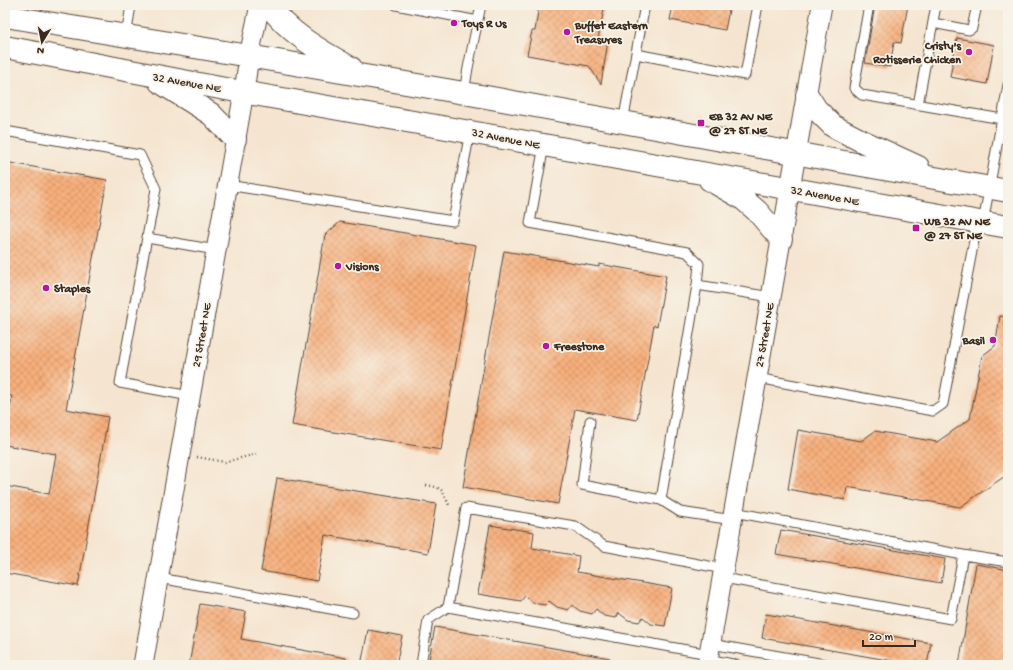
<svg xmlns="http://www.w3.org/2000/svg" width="1013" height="670" viewBox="0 0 1013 670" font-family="'Gochi Hand',sans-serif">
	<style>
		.building { fill: url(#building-cross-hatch) }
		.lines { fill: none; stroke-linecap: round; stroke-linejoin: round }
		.lane-casing { stroke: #574639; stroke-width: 11 }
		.street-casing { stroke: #574639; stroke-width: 21 }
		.secondary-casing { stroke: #574639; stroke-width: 24 }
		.path { stroke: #574639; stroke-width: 2.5; stroke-dasharray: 1 3; stroke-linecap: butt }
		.lane { stroke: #fff; stroke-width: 9 }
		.street { stroke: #fff; stroke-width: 19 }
		.secondary { stroke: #fff; stroke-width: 22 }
		.poi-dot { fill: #b5179e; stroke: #f7f3e8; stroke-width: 1.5 }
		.labels { text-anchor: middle; stroke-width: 3.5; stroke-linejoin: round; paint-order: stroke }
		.poi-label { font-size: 12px; font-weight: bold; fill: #3b2a1e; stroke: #f7f3e8; text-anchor: start }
		.street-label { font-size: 12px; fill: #3b2a1e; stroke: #f7f3e8 }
	</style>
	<defs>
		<pattern id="building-cross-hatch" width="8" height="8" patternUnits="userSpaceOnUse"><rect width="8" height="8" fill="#f8b07d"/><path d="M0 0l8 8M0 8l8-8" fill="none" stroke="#ca8f66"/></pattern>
	</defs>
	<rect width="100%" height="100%" fill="#f7f3e8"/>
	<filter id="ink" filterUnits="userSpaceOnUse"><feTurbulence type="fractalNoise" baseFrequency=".025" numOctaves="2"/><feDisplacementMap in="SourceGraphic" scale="8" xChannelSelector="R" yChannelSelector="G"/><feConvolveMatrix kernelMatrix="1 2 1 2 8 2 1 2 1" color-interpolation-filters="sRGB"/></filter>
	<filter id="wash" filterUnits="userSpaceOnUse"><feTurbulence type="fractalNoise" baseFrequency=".012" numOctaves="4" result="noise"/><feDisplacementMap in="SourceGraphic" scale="16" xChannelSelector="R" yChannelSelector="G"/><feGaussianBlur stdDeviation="0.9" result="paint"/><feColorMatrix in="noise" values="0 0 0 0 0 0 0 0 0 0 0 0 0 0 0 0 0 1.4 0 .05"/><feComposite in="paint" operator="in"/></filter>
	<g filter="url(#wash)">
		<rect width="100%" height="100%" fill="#f5e5d0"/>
		<g id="blocks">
			<path class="building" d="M539 5H581L604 9 598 39 608 41 601 84 589 66 527 55 532 31H535Z
				M673 5H730L725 30 670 20Z
				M875 5H908L901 43 894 42 890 67 865 63Z
				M957 38 994 45 987 84 950 77Z
				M5 162 107 180 66 409 108 417 78 586 5 573V486L49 494 56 454 5 445V436L12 396 5 395Z
				M340 222 476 245 441 450 292 425 325 235Z
				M504 251 599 267V264L666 276 657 326 654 325 637 420 575 409 558 504 463 487Z
				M1000 316 1008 317V474L960 507 847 487 845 500 788 489 798 430 861 441 875 431 937 442 970 419 982 356 995 346Z
				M277 478 436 504 428 553 325 535 317 581 261 571Z
				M490 525 534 532 532 548 579 556 577 572 672 588 665 626 651 624 643 617 639 622 628 620 619 613 616 618 604 616 596 609 592 614 580 611 572 605 568 610 557 607 549 601 545 605 533 603 525 596 521 601 478 594Z
				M781 530 945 559 941 583 776 554Z
				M976 564 1004 569 1008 573V657L1007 665H959Z
				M200 604 246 612 241 639 346 658 345 665H189Z
				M766 614 931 643 927 665H916L762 638Z
				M435 627 610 658 609 665H428Z
				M368 630 402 636 396 665H361Z"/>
		</g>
	</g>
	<g filter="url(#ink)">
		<use href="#blocks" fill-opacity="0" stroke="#574639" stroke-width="1"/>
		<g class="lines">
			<g class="lane-casing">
				<path id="lane" d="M396 5 478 21
					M869 5 854 88 862 95 1008 120
					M933 23 969 30 972 28 977 5
					M126 37 131 5
					M636 54 745 75 758 5
					M464 93 468 68 481 5
					M918 105 936 5
					M623 122 645 5
					M5 131 140 155 156 189 120 383 190 396
					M544 145 530 223 687 252 699 264 697 285 661 500 680 512 733 520
					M227 185 453 221 470 132
					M147 238 216 250
					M697 285 771 297
					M757 378 933 411 943 404 976 230 983 223 1008 85
					M590 421 582 485 661 500
					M734 512 963 555 1008 562
					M159 578 353 613
					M723 578 951 619 963 555
					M711 644 830 665
					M709 654 448 607 466 508 575 526 604 546 724 569
					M708 659 737 665
					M421 665 428 620 448 607"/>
			</g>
			<g class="street-casing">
				<path id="street" d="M143 665 244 92 249 56 260 5
					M707 665 822 5"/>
			</g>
			<g class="secondary-casing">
				<path id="secondary" d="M269 5C289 34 321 51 351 68
					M5 16 249 56 464 93 771 149 1008 191
					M5 47 220 88 1008 227
					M160 82 211 114 235 139
					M807 95 816 109 833 126 864 142 918 167
					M710 180 742 198 757 211 781 239"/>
			</g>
			<path class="path" d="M197 457 225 462 256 454
				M426 485C445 488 442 491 450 507"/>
			<use href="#lane" class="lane"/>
			<use href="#street" class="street"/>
			<use href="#secondary" class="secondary"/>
		</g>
	</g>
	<g class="poi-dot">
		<circle cx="454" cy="23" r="4"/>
		<circle cx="567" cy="32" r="4"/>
		<circle cx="969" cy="52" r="4"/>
		<rect x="697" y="119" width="8" height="8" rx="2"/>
		<rect x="912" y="224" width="8" height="8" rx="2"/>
		<circle cx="338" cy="266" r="4"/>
		<circle cx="46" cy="288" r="4"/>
		<circle cx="993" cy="340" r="4"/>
		<circle cx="546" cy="346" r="4"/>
	</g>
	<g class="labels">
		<g class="poi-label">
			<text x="462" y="27">Toys R Us</text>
			<text x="575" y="29">Buffet Eastern<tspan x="575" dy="14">Treasures</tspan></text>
			<text x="961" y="49" text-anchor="end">Cristy's<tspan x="961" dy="14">Rotisserie Chicken</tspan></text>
			<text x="709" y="120">EB 32 AV NE<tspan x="709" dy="14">@ 27 ST NE</tspan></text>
			<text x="924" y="225">WB 32 AV NE<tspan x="924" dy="14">@ 27 ST NE</tspan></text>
			<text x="346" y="270">Visions</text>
			<text x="54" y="292">Staples</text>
			<text x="985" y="344" text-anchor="end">Basil</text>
			<text x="554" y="350">Freestone</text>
		</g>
		<g class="street-label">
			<text transform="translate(187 82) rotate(10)" y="4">32 Avenue NE</text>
			<text transform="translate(506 138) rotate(11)" y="4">32 Avenue NE</text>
			<text transform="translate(825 195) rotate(10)" y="4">32 Avenue NE</text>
			<text transform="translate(201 335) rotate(-80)" y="4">29 Street NE</text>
			<text transform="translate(764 335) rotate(-80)" y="4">27 Street NE</text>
		</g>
	</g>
	<rect width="1013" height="670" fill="none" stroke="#f7f3e8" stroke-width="20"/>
	<g transform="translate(42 42) rotate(190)" stroke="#f7f3e8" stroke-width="3" paint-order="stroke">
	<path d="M0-3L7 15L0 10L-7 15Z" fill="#3b2a1e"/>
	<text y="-6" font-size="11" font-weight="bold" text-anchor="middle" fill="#3b2a1e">N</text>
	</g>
	<path d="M863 640v6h52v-6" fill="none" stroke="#3b2a1e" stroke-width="2"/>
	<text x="869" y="640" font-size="12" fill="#3b2a1e" stroke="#f7f3e8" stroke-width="3" paint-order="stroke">20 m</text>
</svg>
